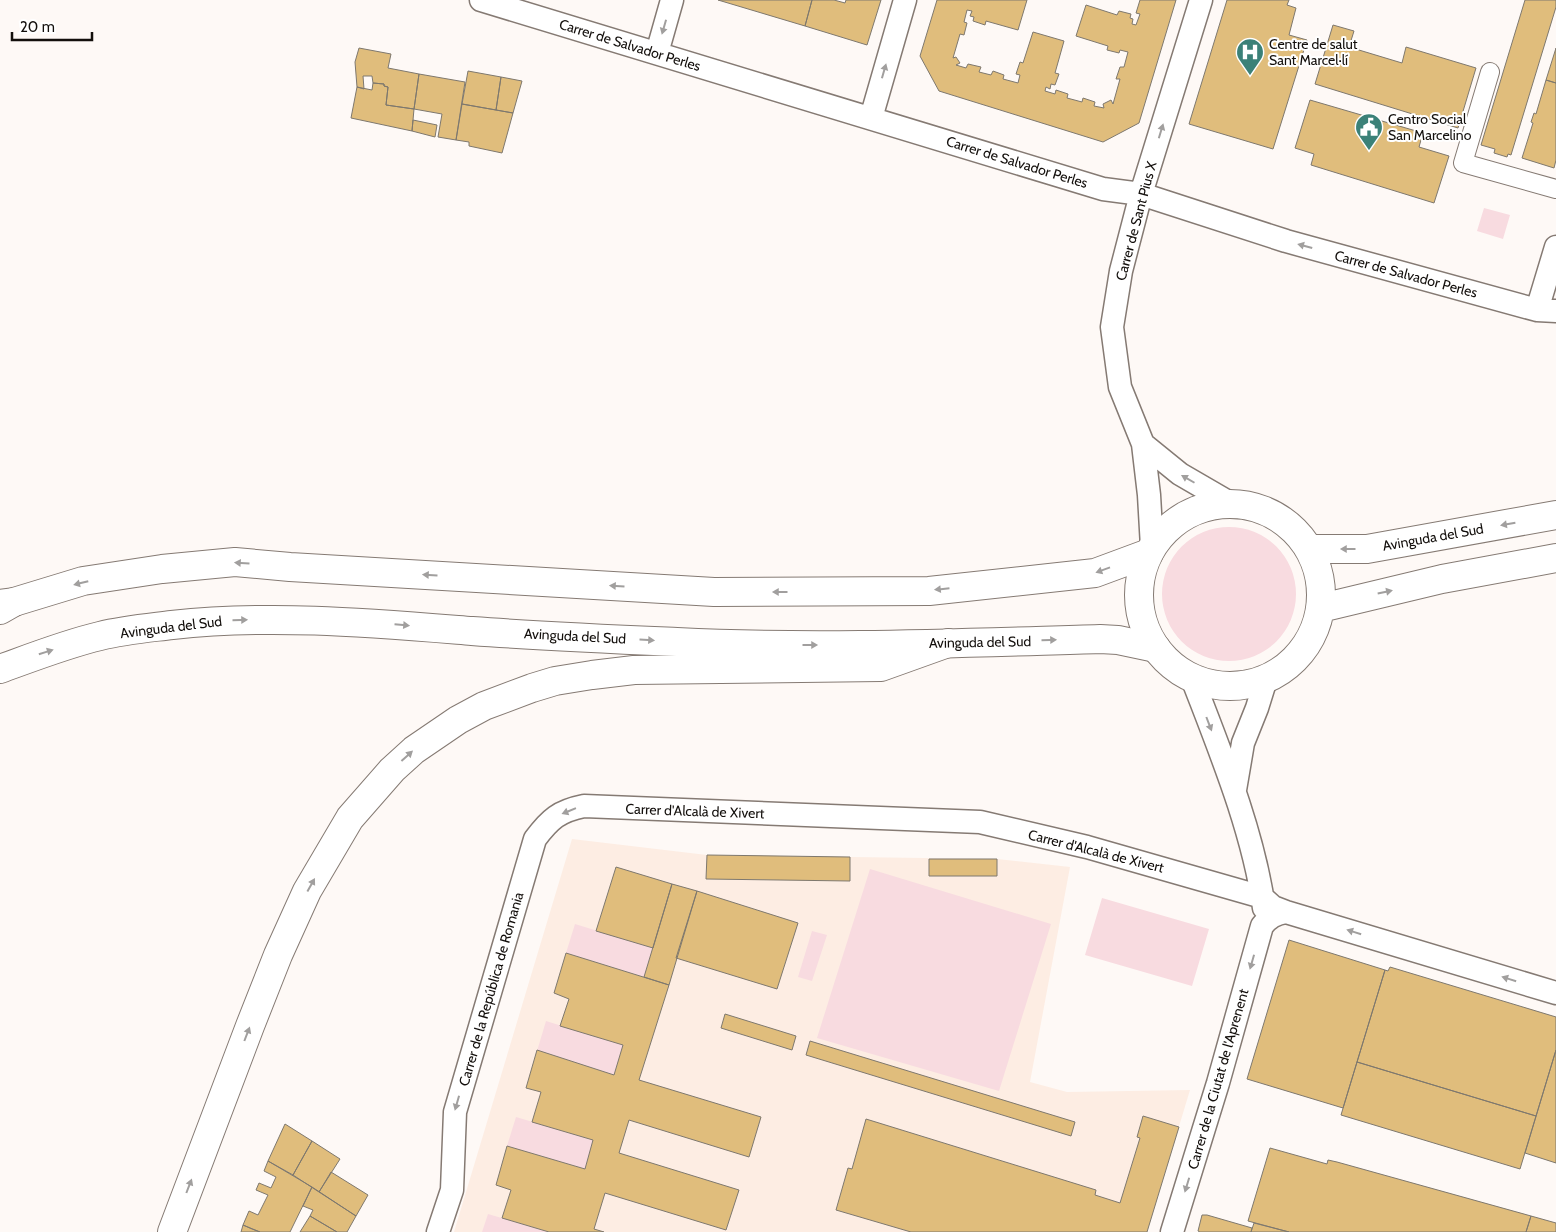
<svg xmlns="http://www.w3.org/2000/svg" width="1556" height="1232" viewBox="0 0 1556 1232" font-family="Cabin,sans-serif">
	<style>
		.built { fill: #fdede3 }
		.green { fill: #f8dbe0 }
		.building { fill: #e0bd7c; stroke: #7e786e }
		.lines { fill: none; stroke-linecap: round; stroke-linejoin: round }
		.pedestrian-casing { stroke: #857a73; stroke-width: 20 }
		.minor-casing { stroke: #857a73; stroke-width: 25 }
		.secondary-casing { stroke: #857a73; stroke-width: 30 }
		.primary-casing { stroke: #857a73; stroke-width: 30 }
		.trunk-casing { stroke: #857a73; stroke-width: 30 }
		.pedestrian { stroke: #fff; stroke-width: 18 }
		.minor { stroke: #fff; stroke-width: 22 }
		.secondary { stroke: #fff; stroke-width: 28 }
		.primary { stroke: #fff; stroke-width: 28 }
		.trunk { stroke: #fff; stroke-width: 28 }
		.oneway { fill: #a19f9e }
		.labels { text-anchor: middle; stroke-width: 4; stroke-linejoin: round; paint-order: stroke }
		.poi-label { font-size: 14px; fill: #130f0c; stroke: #fff; text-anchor: start }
		.street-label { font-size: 14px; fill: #130f0c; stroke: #fff }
	</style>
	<rect width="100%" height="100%" fill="#fef9f6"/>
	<path class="built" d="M572 839 707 855 997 859 1070 867 1030 1082 1067 1092 1190 1090 1147 1232H454Z"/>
	<path class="green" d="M1484 208 1510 215 1503 239 1477 231Z
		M1162 594a67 67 0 1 1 134 0a67 67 0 1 1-134 0Z
		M870 869 1051 924 999 1091 817 1038Z
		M1102 898 1209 929 1192 986 1085 955Z
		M575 924 653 948 644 977 566 953Z
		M812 931 827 935 812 981 798 977Z
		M546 1021 623 1045 614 1075 537 1051Z
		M516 1117 593 1140 585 1169 507 1146Z
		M488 1214 549 1232H482Z"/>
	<path class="building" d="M718 0H812L805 26Z
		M812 0H834L845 3 846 0H881L867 45 805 26Z
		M937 0H1027L1018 30 986 21 985 25 973 21 974 17 970 16 972 11 967 10 964 22 967 23 964 35 960 34 953 58 956 57 960 63 956 65 966 68 968 64 981 67 979 72 991 75 993 71 1004 75 1003 79 1018 83 1020 75 1016 74 1020 62 1023 63 1033 32 1064 41 1055 73 1059 74 1055 85 1051 84 1050 89 1046 87 1045 91 1055 94 1056 90 1068 94 1067 98 1082 102 1083 98 1095 102 1094 106 1104 108 1103 104 1111 100 1113 104 1120 79H1116L1120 67H1124L1128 52 1120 50 1119 53 1107 50 1108 46 1076 36 1086 5 1117 15 1119 11 1131 14 1130 18 1133 19 1132 24 1136 25 1140 14 1136 13 1140 0H1176L1139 123 1103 142 939 91 920 56Z
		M1227 0H1289L1287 5 1296 8 1289 35 1307 40 1273 149 1189 124Z
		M1525 0H1556V7L1511 155 1508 154 1507 157 1494 153 1495 149 1481 145Z
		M1333 25 1354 31 1349 47 1402 63 1406 47 1476 68 1458 128 1315 84Z
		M359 48 391 54 388 68 419 74 414 109 386 105 388 87 384 86V84L373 83 372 76H363L364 89 357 87 355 62Z
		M1556 48V83L1546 80Z
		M468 71 501 77 496 110 462 104Z
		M419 74 465 82 456 140 438 137 442 114 414 109Z
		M501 77 522 81 513 113 496 110Z
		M1546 80 1556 83V160L1554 168 1522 158 1533 123 1531 122 1534 113 1536 114Z
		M373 83 384 84V86L388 87 386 105 414 109 412 131 351 118 357 87 372 90Z
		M1310 100 1423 133 1419 147 1449 156 1434 203 1311 165 1314 154 1295 148Z
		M462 104 513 113 502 153 469 146V142L456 140Z
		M413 120 437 125 435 137 412 131Z
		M707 855 850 857V881L706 879Z
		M929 859H997V876H929Z
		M616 867 672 884 653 948 596 931Z
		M672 884 697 891 669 985 644 977Z
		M697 891 798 923 777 989 676 958Z
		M1289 940 1385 970 1343 1108 1247 1079Z
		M566 953 669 985 639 1080 761 1117 749 1157 629 1120 619 1153 739 1190 726 1230 605 1193 594 1229 604 1232H549L502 1218 511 1190 496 1185 507 1146 585 1169 593 1140 532 1122 541 1092 526 1088 537 1050 614 1075 623 1045 560 1026 569 999 554 993Z
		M1390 967 1556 1017V1050L1536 1116 1357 1062 1385 970 1388 971Z
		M725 1014 796 1036 792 1050 721 1028Z
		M810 1041 1075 1122 1071 1136 806 1055Z
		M1556 1050V1163L1525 1153Z
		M1357 1062 1536 1116 1520 1169 1341 1115Z
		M1143 1116 1179 1127 1147 1232H911L836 1210 848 1168 852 1169 866 1119 1096 1190 1095 1195 1120 1203 1140 1138 1137 1137Z
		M285 1124 312 1141 293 1175 268 1161Z
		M312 1141 340 1159 319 1192 293 1175Z
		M1270 1148 1327 1164 1328 1160 1337 1162 1531 1216 1526 1232H1289L1248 1221Z
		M268 1161 312 1187 290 1232H260L243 1225 249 1211 258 1215 268 1195 256 1190 259 1183 271 1188 276 1177 264 1171Z
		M331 1172 368 1195 356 1216 319 1192Z
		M312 1187 356 1216 347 1232H337L310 1216 313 1210 303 1206Z
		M1202 1215H1207L1252 1228 1251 1232H1200L1198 1231Z
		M310 1216 337 1232H300Z
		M1531 1216 1556 1223V1232H1526Z
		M1254 1223 1289 1232H1251Z
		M243 1225 252 1229 260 1232H241Z"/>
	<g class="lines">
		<g class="pedestrian-casing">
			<path id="pedestrian" d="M1490 72 1463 163 1556 189"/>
		</g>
		<g class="minor-casing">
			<path id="minor" d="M481 0 1103 189 1141 194 1286 241 1537 310 1556 311
				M657 53 672 0
				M871 118 905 0
				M1537 310 1556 247
				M1143 444 1180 474 1230 503
				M1152 547 1149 495 1143 444 1120 387 1112 327 1121 271 1141 194 1201 0
				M1192 678C1220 751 1253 830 1264 908
				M1235 790 1243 743 1257 708 1266 679
				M438 1232 452 1190 455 1112 535 839C550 819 559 811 584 806L980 822 1087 847 1262 897 1273 907 1286 912 1556 993
				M1172 1232 1218 1083 1262 926C1269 917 1275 914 1286 912"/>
		</g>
		<g class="secondary-casing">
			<path id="secondary" d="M0 610 14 602 83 581 162 569 235 562 290 567 714 592 929 591 1095 573 1149 553
				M0 669C33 657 66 644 100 636 124 630 148 628 172 625 272 614 372 623 472 631 540 636 609 639 677 642 818 649 959 643 1100 639L1118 640 1156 648"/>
		</g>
		<g class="primary-casing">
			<path id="primary" d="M1139 595a91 91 0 1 1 182 0a91 91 0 1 1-182 0Z
				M1310 549H1367L1556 515
				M1321 608 1442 579 1556 558"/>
		</g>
		<g class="trunk-casing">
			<path id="trunk" d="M0 604 14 602
				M172 1232 250 1026 278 955 307 891 350 818 392 770 414 750 458 720 484 706 532 688 555 681 592 675 634 670 881 667 948 643"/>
		</g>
		<use href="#pedestrian" class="pedestrian"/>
		<use href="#minor" class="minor"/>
		<use href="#secondary" class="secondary"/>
		<use href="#primary" class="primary"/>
		<use href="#trunk" class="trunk"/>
	</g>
	<defs><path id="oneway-solid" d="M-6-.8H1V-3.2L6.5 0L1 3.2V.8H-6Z" transform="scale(1.25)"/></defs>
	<g class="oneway">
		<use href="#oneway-solid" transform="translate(664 27) rotate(106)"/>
		<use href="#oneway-solid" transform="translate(884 71) rotate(-74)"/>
		<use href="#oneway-solid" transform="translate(1161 131) rotate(-73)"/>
		<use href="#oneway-solid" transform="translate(1305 246) rotate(-165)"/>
		<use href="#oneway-solid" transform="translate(1188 479) rotate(-150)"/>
		<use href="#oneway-solid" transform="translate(1508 524) rotate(170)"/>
		<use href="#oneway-solid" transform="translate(1348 549) rotate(180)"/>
		<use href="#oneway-solid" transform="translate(242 563) rotate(-176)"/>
		<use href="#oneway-solid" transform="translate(1103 570) rotate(160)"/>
		<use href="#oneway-solid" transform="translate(430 575) rotate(-177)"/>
		<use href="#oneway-solid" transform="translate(81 583) rotate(166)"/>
		<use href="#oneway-solid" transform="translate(617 586) rotate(-177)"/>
		<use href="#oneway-solid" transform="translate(942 589) rotate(174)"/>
		<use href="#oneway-solid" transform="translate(780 592) rotate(180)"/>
		<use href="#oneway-solid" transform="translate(1385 592) rotate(-12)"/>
		<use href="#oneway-solid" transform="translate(240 620) rotate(-1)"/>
		<use href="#oneway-solid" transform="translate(402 625) rotate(5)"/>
		<use href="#oneway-solid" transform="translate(647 640) rotate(3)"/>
		<use href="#oneway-solid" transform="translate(1049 640) rotate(-2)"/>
		<use href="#oneway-solid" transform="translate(810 645)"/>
		<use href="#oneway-solid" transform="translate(46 652) rotate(-17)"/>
		<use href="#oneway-solid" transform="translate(1209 724) rotate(69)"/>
		<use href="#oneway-solid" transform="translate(407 756) rotate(-42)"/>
		<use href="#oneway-solid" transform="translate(569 811) rotate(158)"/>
		<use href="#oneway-solid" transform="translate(311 885) rotate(-61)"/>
		<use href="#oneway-solid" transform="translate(1354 932) rotate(-163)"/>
		<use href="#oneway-solid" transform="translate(1252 962) rotate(106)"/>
		<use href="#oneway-solid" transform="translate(1509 979) rotate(-163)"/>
		<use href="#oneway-solid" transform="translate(247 1034) rotate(-69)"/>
		<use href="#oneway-solid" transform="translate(457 1103) rotate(106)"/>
		<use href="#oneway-solid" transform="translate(1187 1185) rotate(107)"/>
		<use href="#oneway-solid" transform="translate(189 1186) rotate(-69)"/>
	</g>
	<defs>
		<g id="hospital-pin" transform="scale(1.4375)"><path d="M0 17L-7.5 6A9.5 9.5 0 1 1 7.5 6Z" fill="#3b8178" stroke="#fff"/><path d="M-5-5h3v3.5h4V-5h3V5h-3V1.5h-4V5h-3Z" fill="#fff"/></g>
		<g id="civic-pin" transform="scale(1.4375)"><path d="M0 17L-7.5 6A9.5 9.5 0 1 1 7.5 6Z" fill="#3b8178" stroke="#fff"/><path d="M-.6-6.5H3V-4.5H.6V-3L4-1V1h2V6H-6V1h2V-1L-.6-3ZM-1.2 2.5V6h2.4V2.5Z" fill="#fff"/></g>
	</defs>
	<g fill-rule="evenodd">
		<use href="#hospital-pin" x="1250" y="52"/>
		<use href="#civic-pin" x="1369" y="127"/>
	</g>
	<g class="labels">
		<g class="poi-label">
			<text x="1269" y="49">Centre de salut<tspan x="1269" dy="16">Sant Marcel·lí</tspan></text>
			<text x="1388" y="124">Centro Social<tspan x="1388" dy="16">San Marcelino</tspan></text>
		</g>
		<g class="street-label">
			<text transform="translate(630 45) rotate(17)" y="5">Carrer de Salvador Perles</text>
			<text transform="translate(1017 162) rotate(17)" y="5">Carrer de Salvador Perles</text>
			<text transform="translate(1136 221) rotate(-75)" y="5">Carrer de Sant Pius X</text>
			<text transform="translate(1406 274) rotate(15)" y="5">Carrer de Salvador Perles</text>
			<text transform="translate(1433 537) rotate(-10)" y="5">Avinguda del Sud</text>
			<text transform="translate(171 627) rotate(-7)" y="5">Avinguda del Sud</text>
			<text transform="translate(575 636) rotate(3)" y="5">Avinguda del Sud</text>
			<text transform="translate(980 642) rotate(-1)" y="5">Avinguda del Sud</text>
			<text transform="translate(695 811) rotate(2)" y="5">Carrer d'Alcalà de Xivert</text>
			<text transform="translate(1096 851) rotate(14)" y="5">Carrer d'Alcalà de Xivert</text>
			<text transform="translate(491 989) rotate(-74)" y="5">Carrer de la República de Romania</text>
			<text transform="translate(1218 1079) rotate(-74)" y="5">Carrer de la Ciutat de l'Aprenent</text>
		</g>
	</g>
	<path d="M12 32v8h80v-8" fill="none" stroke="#130f0c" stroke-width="2.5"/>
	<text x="20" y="32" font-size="15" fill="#130f0c" stroke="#ffffff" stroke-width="4" paint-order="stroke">20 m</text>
</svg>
